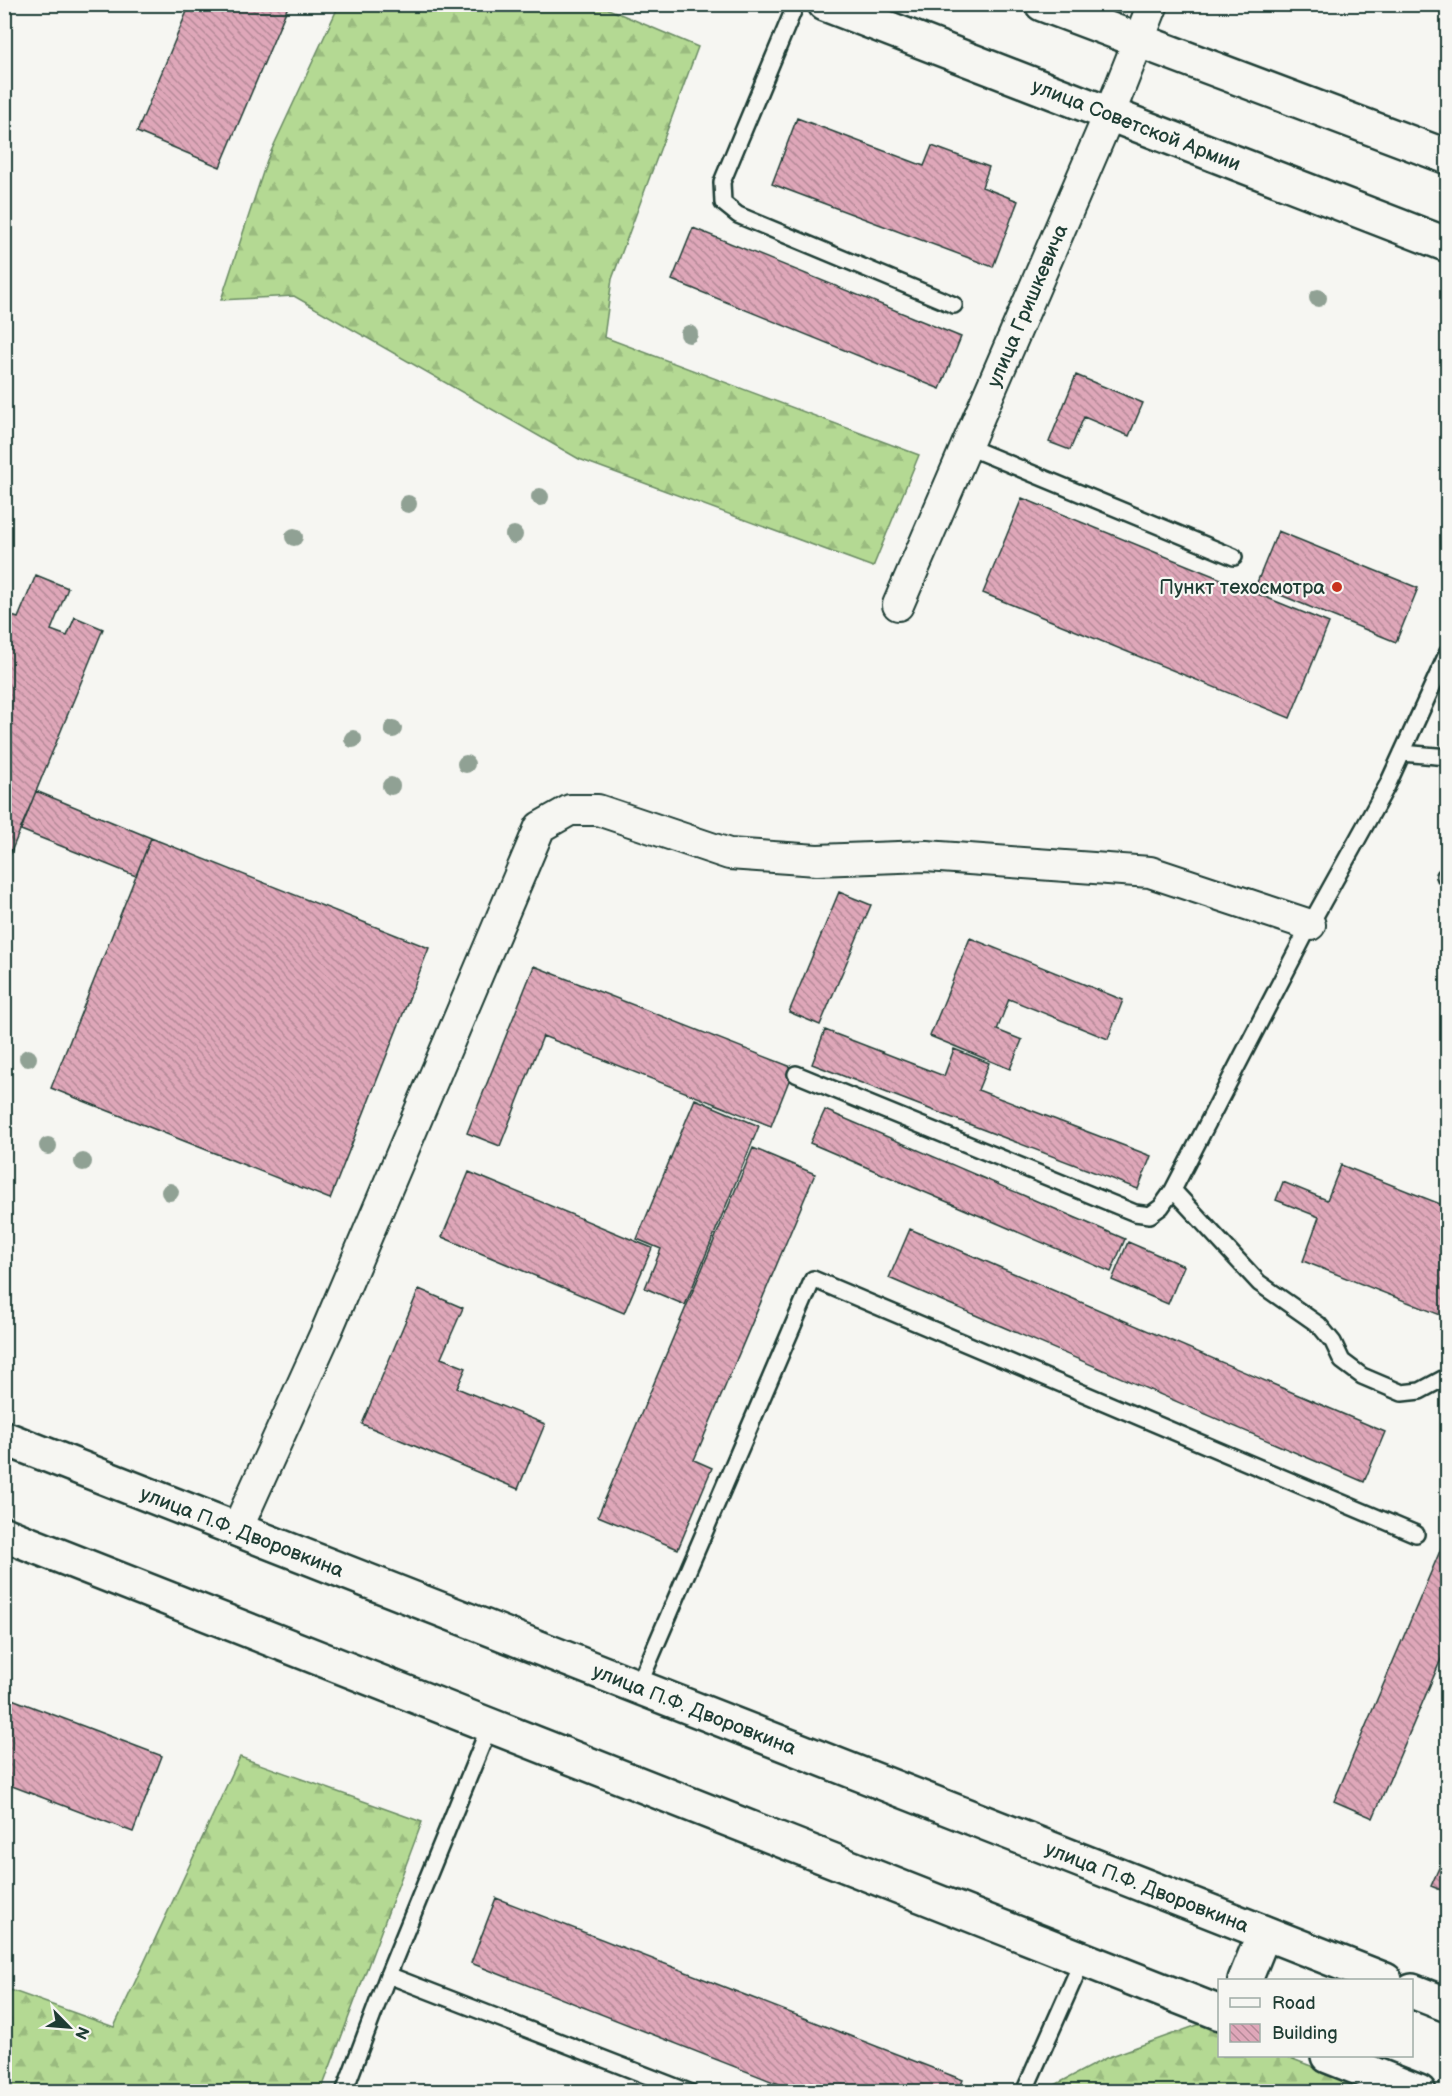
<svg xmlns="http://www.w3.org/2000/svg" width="1452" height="2096" viewBox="0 0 1452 2096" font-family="'Balsamiq Sans',sans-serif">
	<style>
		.forest { fill: url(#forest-firs); stroke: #6a8b64; stroke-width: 1.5 }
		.building { fill: url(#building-back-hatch); stroke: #1f3d34; stroke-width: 1.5 }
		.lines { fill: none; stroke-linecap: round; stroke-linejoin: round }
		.service-casing { stroke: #1f3d34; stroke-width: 20 }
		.minor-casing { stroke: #1f3d34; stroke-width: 34 }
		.tertiary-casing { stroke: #1f3d34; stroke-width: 38 }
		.service { stroke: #f6f6f2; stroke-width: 15 }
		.minor { stroke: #f6f6f2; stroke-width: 30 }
		.tertiary { stroke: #f6f6f2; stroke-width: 33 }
		.tree { fill: #90a194 }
		.poi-dot { fill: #c8321e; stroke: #f6f6f2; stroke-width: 2 }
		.labels { text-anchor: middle; stroke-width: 4.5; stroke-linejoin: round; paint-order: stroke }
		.street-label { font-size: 20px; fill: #1f3d34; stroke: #f6f6f2 }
		.poi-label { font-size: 20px; fill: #1f3d34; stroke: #f6f6f2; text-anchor: end }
	</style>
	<defs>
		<pattern id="forest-firs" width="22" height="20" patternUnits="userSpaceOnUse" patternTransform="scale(1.5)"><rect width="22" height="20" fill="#b4d993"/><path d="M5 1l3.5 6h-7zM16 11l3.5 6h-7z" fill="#9abb7f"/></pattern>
		<pattern id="building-back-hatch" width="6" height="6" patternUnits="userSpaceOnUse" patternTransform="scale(1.5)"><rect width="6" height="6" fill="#dfa7b9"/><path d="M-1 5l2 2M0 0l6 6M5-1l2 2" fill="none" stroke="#b48997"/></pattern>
	</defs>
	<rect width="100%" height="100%" fill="#f6f6f2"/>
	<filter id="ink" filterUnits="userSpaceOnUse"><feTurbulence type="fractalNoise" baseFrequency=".0167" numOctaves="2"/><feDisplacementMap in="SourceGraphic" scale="12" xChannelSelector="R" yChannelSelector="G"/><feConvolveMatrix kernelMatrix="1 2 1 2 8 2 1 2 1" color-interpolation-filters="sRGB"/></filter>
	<g filter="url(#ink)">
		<path class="forest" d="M339 5H599L698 47 612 279 604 337 919 455 873 567 579 459 294 296 221 300 267 160Z
			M240 1757 422 1822 321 2091H5V1988L114 2027Z
			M1203 2023 1219 2029 1220 2056H1285L1376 2091 1051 2092 1053 2086 1106 2058Z"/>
		<path class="building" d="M190 4H289L220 167 137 132Z
			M797 118 924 166 932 146 989 167 982 187 1018 201 993 267 772 184Z
			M693 228 961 337 940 389 672 280Z
			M1076 375 1143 403 1129 436 1084 417 1070 450 1049 442Z
			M1022 498 1329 623 1290 718 983 593Z
			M1278 531 1418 588 1396 642 1256 585Z
			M36 575 68 588 51 630 67 636 75 617 103 629 4 869V613L18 618Z
			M36 791 151 838 136 876 21 830Z
			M151 838 429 948 330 1199 51 1088Z
			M839 892 871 905 820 1025 789 1012Z
			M970 938 1123 1000 1108 1039 1009 999 997 1030 1022 1040 1010 1069 930 1036Z
			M534 966 794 1068 771 1126 543 1036 500 1146 467 1133Z
			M825 1030 944 1076 954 1049 989 1063 978 1090 1151 1156 1138 1189 812 1064Z
			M695 1099 759 1126 685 1305 645 1288 661 1249 637 1239Z
			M825 1110 1125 1239 1111 1272 810 1143Z
			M753 1148 815 1174 694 1460 712 1468 678 1549 598 1516Z
			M1341 1165 1448 1207V1318L1303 1261 1319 1217 1276 1200 1283 1182 1327 1200Z
			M469 1172 652 1248 624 1313 442 1237Z
			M910 1229 1385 1432 1364 1482 889 1278Z
			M1128 1242 1184 1266 1168 1304 1112 1280Z
			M419 1289 463 1308 441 1358 466 1368 457 1388 545 1424 518 1489 362 1424Z
			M1448 1532V1643L1373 1818 1334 1801Z
			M4 1696 162 1756 133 1832 4 1783Z
			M1448 1847V1893L1431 1886Z
			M496 1898 963 2080 958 2092H799L471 1963Z"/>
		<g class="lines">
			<g class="service-casing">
				<path id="service" d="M796 4 722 182 723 203 738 215 954 305
					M966 446 1234 557
					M1448 652 1387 786 1310 925 1173 1190 1259 1283 1319 1325 1333 1342 1342 1361 1362 1376 1402 1393 1420 1391 1448 1376
					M1402 753 1448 757
					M1445 876 1448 878
					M796 1074 1135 1213 1150 1215 1161 1207 1173 1190
					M638 1687 813 1279 1416 1534
					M490 1725 388 1975 689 2092
					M344 2092 388 1975
					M1024 2092 1083 1959"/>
			</g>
			<g class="minor-casing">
				<g id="minor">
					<path id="s1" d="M898 605 1109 115 1153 4"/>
					<path d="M237 1529 327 1330 540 827 570 810H598L729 854 817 860 926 856 1150 872 1310 925"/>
				</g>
			</g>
			<g class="tertiary-casing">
				<g id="tertiary">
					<path id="s2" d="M825 4 1448 245"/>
					<path d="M1042 4 1448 157"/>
					<path id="s3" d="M4 1438 1385 1980"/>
					<path d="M4 1534 1220 2013"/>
					<path d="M1245 1980 1264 1933"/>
					<path d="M1412 1991 1448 2005"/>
					<path d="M1328 2056 1419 2092"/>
				</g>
			</g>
			<use href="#service" class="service"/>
			<use href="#minor" class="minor"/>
			<use href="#tertiary" class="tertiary"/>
		</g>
		<g class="tree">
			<circle cx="1318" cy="298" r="9"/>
			<circle cx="689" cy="334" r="9"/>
			<circle cx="540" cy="497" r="9"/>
			<circle cx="408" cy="504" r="9"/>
			<circle cx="514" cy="535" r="9"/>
			<circle cx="294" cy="537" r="9"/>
			<circle cx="393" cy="729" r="9"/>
			<circle cx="353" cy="739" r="9"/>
			<circle cx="466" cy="764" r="9"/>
			<circle cx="391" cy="786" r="9"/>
			<circle cx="28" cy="1058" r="9"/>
			<circle cx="48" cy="1146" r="9"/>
			<circle cx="83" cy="1162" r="9"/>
			<circle cx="170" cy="1192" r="9"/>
		</g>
	</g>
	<circle class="poi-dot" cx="1337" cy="587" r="6"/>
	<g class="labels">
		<g class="street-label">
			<text dy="7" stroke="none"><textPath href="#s2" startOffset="334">улица Советской Армии</textPath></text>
			<text dy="7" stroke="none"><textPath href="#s1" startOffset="326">улица Гришкевича</textPath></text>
			<text dy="7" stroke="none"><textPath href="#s3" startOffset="256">улица П.Ф. Дворовкина</textPath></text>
			<text dy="7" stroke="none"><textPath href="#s3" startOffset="742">улица П.Ф. Дворовкина</textPath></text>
			<text dy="7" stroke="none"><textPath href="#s3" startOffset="1228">улица П.Ф. Дворовкина</textPath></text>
		</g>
		<g class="poi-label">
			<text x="1325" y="594">Пункт техосмотра</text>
		</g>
	</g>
	<rect width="1452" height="2096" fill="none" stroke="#f6f6f2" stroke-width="24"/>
	<rect x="12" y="12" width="1428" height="2072" fill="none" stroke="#1f3d34" stroke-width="2" filter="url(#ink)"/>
	<rect x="1218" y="1979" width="195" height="78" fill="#f6f6f2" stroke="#a0aca6" stroke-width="1.5"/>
	<rect x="1230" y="1998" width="30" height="9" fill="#f6f6f2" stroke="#a0aca6" stroke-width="1.5"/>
	<text x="1272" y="2009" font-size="18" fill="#1f3d34">Road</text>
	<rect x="1230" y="2024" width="30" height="18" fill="url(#building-back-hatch)" stroke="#a0aca6" stroke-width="1.5"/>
	<text x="1272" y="2039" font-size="18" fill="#1f3d34">Building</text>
	<g transform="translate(69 2027) rotate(115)" stroke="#f6f6f2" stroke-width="4.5" paint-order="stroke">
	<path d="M0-4.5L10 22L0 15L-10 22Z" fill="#1f3d34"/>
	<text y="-9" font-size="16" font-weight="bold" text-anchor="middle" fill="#1f3d34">N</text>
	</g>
</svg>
